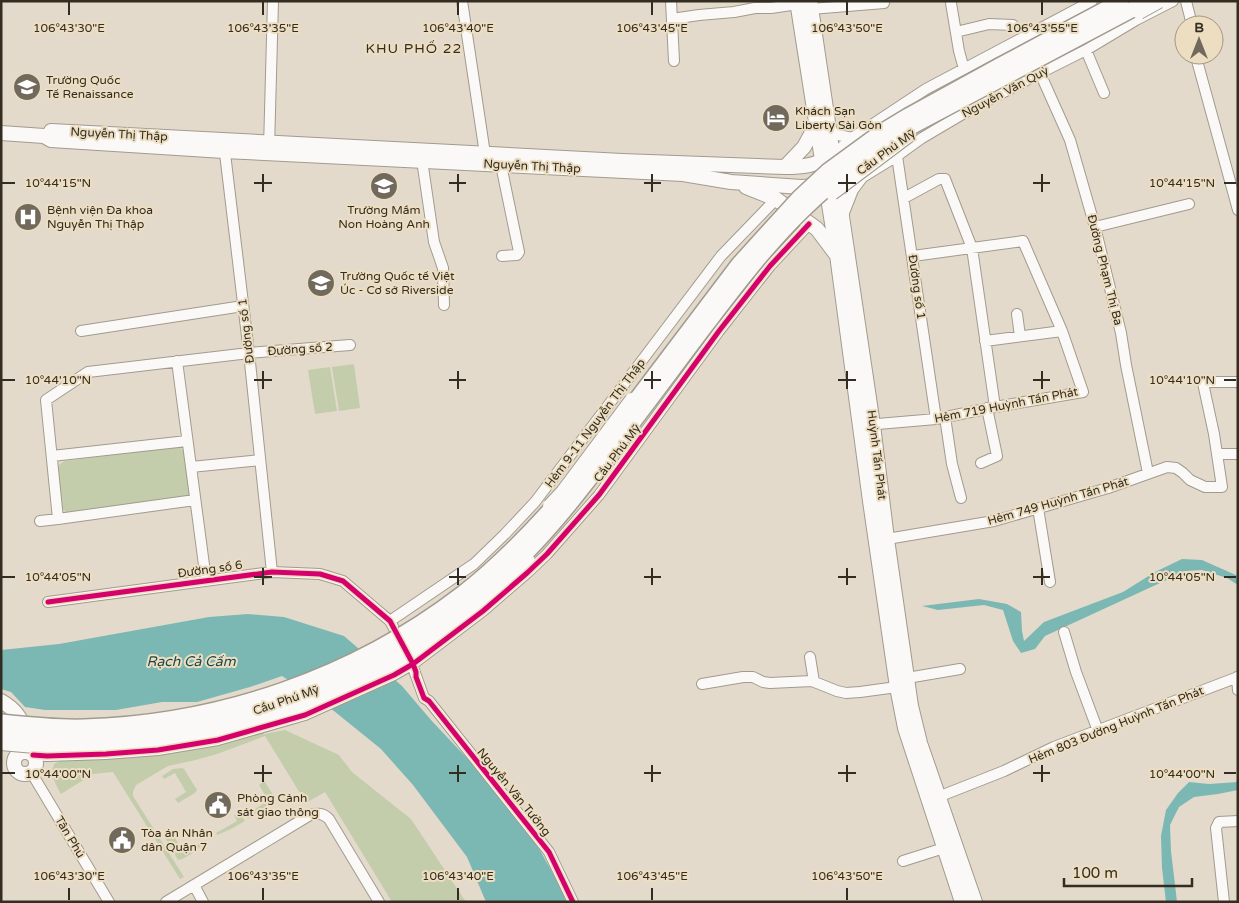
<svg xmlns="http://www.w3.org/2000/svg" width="1239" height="903" viewBox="0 0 1239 903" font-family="'Varela Round',sans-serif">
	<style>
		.green { fill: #c3cdac }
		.water { fill: #7bb8b4 }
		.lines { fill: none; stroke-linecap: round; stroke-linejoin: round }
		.minor-casing { stroke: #a19b8f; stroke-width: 12 }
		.major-casing { stroke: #a19b8f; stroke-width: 16 }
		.minor { stroke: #fbf9f7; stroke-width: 10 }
		.major { stroke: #fbf9f7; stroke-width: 14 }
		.major-bridge-casing { stroke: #a19b8f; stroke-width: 16; stroke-linecap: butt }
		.highway-bridge-casing { stroke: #a19b8f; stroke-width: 18; stroke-linecap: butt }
		.major-bridge { stroke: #fbf9f7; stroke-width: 14 }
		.highway-bridge { stroke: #fbf9f7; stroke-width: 15 }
		.cycleway-casing { stroke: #eddec1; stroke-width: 8 }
		.cycleway { stroke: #d6006c; stroke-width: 5 }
		.ticks { fill: none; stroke: #322c21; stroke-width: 2 }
		.labels { text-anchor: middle; stroke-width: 4; stroke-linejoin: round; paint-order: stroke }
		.poi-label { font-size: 12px; fill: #322c21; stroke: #eddec1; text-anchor: start }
		.street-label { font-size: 12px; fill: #322c21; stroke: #eddec1 }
		.neighbourhood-label { font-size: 14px; letter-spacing: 1px; fill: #322c21; stroke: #eddec1 }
		.water-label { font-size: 14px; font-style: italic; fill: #1c4647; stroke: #eddec1 }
		.ticks-label { font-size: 12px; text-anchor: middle; fill: #322c21; stroke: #eddec1; stroke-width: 4; stroke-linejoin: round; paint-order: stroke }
	</style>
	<rect width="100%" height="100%" fill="#e3dacb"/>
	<path class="green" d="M354 364 360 408 339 411 332 367Z
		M330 367 337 411 315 414 308 370Z
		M178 447 182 449 186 454 190 496 67 514 61 507 57 469 60 464 65 461Z
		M285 730 339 755 352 772 411 819 466 902H392L325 792 306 803 265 736 217 754 196 760 168 766 136 785 133 792V796L184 877 180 879 113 772 93 774 61 794C55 784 50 774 54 764L64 759 263 732 264 734Z
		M182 768 184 769 197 790 195 793 178 803 175 799 186 792 175 773 164 779 162 776 173 769Z
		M263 782H265L275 798V801L248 819 244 814C251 812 263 805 268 800L259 785Z
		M239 812 245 821 231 829 217 835 216 833 237 821 234 815Z
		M170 827 176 837 175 838 184 853 204 841 205 842C197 849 189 858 178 860L164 836 165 830Z"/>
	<path class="water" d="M1182 559 1202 560 1238 576V585L1227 578 1202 570 1186 571 1045 636 1035 649 1021 653 1013 641 1003 610 984 605 938 610 922 606 979 599 1007 604 1021 612 1022 631 1024 641 1044 622 1123 592 1155 572Z
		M248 614 284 617 344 636 402 686 431 720 479 771 529 831 563 891 566 902H486L467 857 413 785 381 749 334 711 282 676 250 687 197 702H162L116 710H45L25 707 11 692 1 689V650L59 644 209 617Z
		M1189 782 1209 784 1238 782V790L1218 794 1194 797 1179 807 1170 825 1171 851 1177 902H1166L1162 868 1161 836 1166 810 1178 793Z"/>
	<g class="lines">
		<g class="minor-casing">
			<path id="minor" d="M462 1 485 154
				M671 1 674 61
				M1186 1 1192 25
				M951 3 959 51 964 69
				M811 9 884 3
				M672 19 699 15 734 12 755 8H771L798 4
				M956 32 989 24 1013 25
				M1086 50 1104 93
				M1198 55 1196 57 1238 210
				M1040 73 1070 140 1095 227 1121 333 1126 365 1148 473
				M829 126 834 134 852 138
				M224 145 249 353 272 572
				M269 148 273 1
				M834 154 852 138 926 89 1092 1
				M897 156 936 419
				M422 160 434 242 443 268 444 305
				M501 165 519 252 517 255 502 256
				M863 177 897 156 922 138 966 112 1040 73 1086 50 1136 20 1173 1
				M904 198 939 179H945L972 248 995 407
				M842 218 853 190 862 178
				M1095 227 1189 204
				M1017 314 1020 336
				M81 331 243 306
				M985 341 1062 331
				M177 361 206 580
				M945 417 952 464 961 498
				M866 425 936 419 995 407 1083 392 1062 331 1023 241 913 256
				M1217 454H1238
				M52 456 187 441
				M981 463 997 456 987 408
				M191 467 260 460
				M1038 508 1050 582
				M58 519 46 400 88 372 249 353 350 345
				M40 521 58 519 195 500
				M887 539 994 521 1108 488 1167 467 1176 468 1183 473 1190 480 1205 487H1222L1214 434 1203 383 1206 382H1238
				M48 602 272 572 320 574 343 581 390 621 400 640
				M390 621 474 564 505 534 535 502 721 256 776 199
				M1064 632 1076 672 1098 731
				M810 657 814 682
				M410 659 424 698 429 701 549 852 573 902
				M1237 677 1238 690
				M907 678 960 669
				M702 684 743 677H753L763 682 770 683 812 681 837 691 846 693 860 692 897 687
				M33 755 47 756 106 754 158 750 218 740 305 715 394 675 413 664 483 611 527 573 547 554 599 495 719 331 770 266 809 224
				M31 772 109 902
				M938 797 1004 771 1054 747 1238 677
				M903 861 944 848
				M194 885 203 902
				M166 902 310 815C318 813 323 813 329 819L379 902
				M1224 902 1216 828 1219 822 1238 821"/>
		</g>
		<g class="major-casing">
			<path id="major" d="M797 1 837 255 870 501 897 687 905 728 962 902
				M810 1 873 425 887 539 911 706 920 743 975 902
				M51 131 622 161 785 167C803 167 813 166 829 157
				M1 133 44 136 51 140 224 151 624 171 683 174 731 182 801 187 818 186
				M785 167 804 147 816 125
				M746 187 776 199 817 229 835 253
				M1 701C15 709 21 718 26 732
				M14 763a11 11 0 1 1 22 0a11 11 0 1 1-22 0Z"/>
		</g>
		<use href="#minor" class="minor"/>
		<use href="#major" class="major"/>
		<g class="major-bridge-casing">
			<path id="major-bridge" d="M1139 12 1159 1
				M832 193 909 135
				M550 506 563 492 632 400
				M1 743 46 747H99L165 742 234 728 306 705 370 677 392 666 467 615 501 587 528 561"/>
		</g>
		<g class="highway-bridge-casing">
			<path id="highway-bridge" d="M627 412 739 264 799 198 828 171 880 133 908 116 999 66 1121 1
				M1 722C29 725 57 728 84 727 220 723 354 677 462 594 498 566 530 533 560 499
				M1 734C34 737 67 739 100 738 133 737 165 732 198 726 315 702 427 647 514 565 539 541 562 514 583 487 624 435 663 382 703 329 734 288 766 246 803 210 837 177 874 149 914 125L1148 1"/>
		</g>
		<use href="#major-bridge" class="major-bridge"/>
		<use href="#highway-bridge" class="highway-bridge"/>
		<g class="cycleway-casing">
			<path id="cycleway" d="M48 602 272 572 320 574 343 581 390 621 413 664 416 672V677L424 698 429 701 549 852 573 902
				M33 755 47 756 106 754 158 750 218 740 305 715 394 675 413 664 483 611 527 573 547 554 599 495 719 331 770 266 809 224"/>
		</g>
		<use href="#cycleway" class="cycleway"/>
	</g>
	<path class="ticks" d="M69 2V15M263 2V15M458 2V15M652 2V15M847 2V15M1042 2V15M263 174V192M458 174V192M652 174V192M847 174V192M1042 174V192M2 183H15M254 183H272M449 183H466M644 183H661M838 183H856M1033 183H1050M1224 183H1236M263 371V389M458 371V389M652 371V389M847 371V389M1042 371V389M2 380H15M254 380H272M449 380H466M644 380H661M838 380H856M1033 380H1050M1224 380H1236M263 568V585M458 568V585M652 568V585M847 568V585M1042 568V585M2 577H15M254 577H272M449 577H466M644 577H661M838 577H856M1033 577H1050M1224 577H1236M263 765V782M458 765V782M652 765V782M847 765V782M1042 765V782M2 773H15M254 773H272M449 773H466M644 773H661M838 773H856M1033 773H1050M1224 773H1236M69 888V900M263 888V900M458 888V900M652 888V900M847 888V900"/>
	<defs>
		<g id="school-disc" transform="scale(1.4375)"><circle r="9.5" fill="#70695c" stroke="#eddec1"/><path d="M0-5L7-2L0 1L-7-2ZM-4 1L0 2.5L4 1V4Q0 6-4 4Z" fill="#fff"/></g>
		<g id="hotel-disc" transform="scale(1.4375)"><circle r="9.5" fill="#70695c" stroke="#eddec1"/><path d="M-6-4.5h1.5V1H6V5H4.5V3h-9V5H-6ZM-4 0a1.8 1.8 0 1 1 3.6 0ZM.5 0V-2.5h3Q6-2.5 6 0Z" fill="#fff"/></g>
		<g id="hospital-disc" transform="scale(1.4375)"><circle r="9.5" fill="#70695c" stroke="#eddec1"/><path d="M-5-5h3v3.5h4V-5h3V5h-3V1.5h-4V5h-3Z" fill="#fff"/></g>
		<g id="civic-disc" transform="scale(1.4375)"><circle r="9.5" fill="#70695c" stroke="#eddec1"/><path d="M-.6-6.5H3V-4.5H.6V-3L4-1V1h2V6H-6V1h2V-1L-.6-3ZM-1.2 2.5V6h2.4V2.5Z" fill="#fff"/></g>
	</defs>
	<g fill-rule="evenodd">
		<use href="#school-disc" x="27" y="87"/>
		<use href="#hotel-disc" x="776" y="118"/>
		<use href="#school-disc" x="384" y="186"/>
		<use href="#hospital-disc" x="28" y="217"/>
		<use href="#school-disc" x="321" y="283"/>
		<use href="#civic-disc" x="218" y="805"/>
		<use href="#civic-disc" x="122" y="840"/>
	</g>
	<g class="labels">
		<g class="poi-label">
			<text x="46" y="84">Trường Quốc<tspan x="46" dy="14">Tế Renaissance</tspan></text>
			<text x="795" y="115">Khách Sạn<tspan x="795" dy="14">Liberty Sài Gòn</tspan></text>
			<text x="47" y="214">Bệnh viện Đa khoa<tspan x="47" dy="14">Nguyễn Thị Thập</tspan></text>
			<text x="384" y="214" text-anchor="middle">Trường Mầm<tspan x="384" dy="14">Non Hoàng Anh</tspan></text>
			<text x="340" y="280">Trường Quốc tế Việt<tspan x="340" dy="14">Úc - Cơ sở Riverside</tspan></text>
			<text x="237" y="802">Phòng Cảnh<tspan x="237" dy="14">sát giao thông</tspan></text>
			<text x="141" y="837">Tòa án Nhân<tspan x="141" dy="14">dân Quận 7</tspan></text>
		</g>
		<g class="street-label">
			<text transform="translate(1005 92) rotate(-28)" y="4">Nguyễn Văn Quỳ</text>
			<text transform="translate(119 134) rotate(3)" y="4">Nguyễn Thị Thập</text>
			<text transform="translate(886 152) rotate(-36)" y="4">Cầu Phú Mỹ</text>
			<text transform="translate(532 166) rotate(3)" y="4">Nguyễn Thị Thập</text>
			<text transform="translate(1105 270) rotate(76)" y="4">Đường Phạm Thị Ba</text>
			<text transform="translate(917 287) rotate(82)" y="4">Đường số 1</text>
			<text transform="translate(246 331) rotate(-97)" y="4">Đường số 1</text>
			<text transform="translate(300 349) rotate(-4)" y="4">Đường số 2</text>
			<text transform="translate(1006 405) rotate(-11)" y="4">Hẻm 719 Huỳnh Tấn Phát</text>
			<text transform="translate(595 423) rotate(-53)" y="4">Hẻm 9-11 Nguyễn Thị Thập</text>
			<text transform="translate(617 453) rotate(-53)" y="4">Cầu Phú Mỹ</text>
			<text transform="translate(877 455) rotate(83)" y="4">Huỳnh Tấn Phát</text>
			<text transform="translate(1058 501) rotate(-16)" y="4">Hẻm 749 Huỳnh Tấn Phát</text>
			<text transform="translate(210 569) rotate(-8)" y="4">Đường số 6</text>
			<text transform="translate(286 700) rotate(-19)" y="4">Cầu Phú Mỹ</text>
			<text transform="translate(1116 725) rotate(-22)" y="4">Hẻm 803 Đường Huỳnh Tấn Phát</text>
			<text transform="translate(514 792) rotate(51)" y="4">Nguyễn Văn Tưởng</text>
			<text transform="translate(70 837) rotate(59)" y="4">Tân Phú</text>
		</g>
		<g class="neighbourhood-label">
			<text x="414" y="53">KHU PHỐ 22</text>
		</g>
		<g class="water-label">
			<text x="191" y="666">Rạch Cả Cấm</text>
		</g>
	</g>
	<g class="ticks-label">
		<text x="69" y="32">106°43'30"E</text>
		<text x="263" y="32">106°43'35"E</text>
		<text x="458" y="32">106°43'40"E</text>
		<text x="652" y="32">106°43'45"E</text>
		<text x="847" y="32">106°43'50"E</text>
		<text x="1042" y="32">106°43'55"E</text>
		<text x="58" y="187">10°44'15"N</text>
		<text x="1182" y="187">10°44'15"N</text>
		<text x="58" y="384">10°44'10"N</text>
		<text x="1182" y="384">10°44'10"N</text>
		<text x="58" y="581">10°44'05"N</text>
		<text x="1182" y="581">10°44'05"N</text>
		<text x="58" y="778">10°44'00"N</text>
		<text x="1182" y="778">10°44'00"N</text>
		<text x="69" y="880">106°43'30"E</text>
		<text x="263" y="880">106°43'35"E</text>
		<text x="458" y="880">106°43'40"E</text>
		<text x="652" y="880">106°43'45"E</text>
		<text x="847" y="880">106°43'50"E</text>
	</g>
	<rect width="1239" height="903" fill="none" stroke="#322c21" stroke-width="5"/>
	<g transform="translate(1199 40)"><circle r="24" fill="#eddec1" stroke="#a29781"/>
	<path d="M0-4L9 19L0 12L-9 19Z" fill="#70695c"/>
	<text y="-8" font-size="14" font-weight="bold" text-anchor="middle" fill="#322c21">B</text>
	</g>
	<path d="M1064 878v8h128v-8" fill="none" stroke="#322c21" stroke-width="2.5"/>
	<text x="1072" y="878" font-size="15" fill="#322c21" stroke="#eddec1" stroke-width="4" paint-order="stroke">100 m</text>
</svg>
